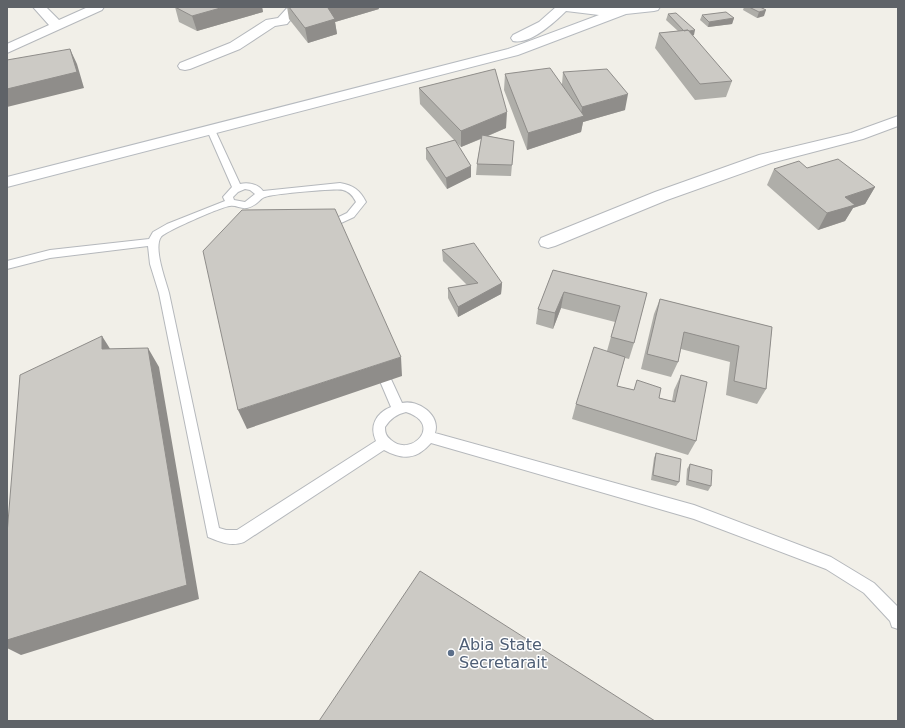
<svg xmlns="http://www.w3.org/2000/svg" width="905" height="728" viewBox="0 0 905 728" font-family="'DejaVu Sans',sans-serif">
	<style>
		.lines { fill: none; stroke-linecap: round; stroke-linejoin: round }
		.lane-casing { stroke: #b5b8bc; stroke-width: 2 }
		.street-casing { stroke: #b5b8bc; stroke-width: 2 }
		.secondary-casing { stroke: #b6babf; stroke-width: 2 }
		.lane { fill: #fff; fill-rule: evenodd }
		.street { fill: #fff; fill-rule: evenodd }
		.secondary { fill: #fff; fill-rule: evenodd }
		.wall { fill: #afaea9 }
		.shaded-wall { fill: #8f8d8a }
		.building { fill: #cccac5; stroke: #8f8d8a }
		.service-dot { fill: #5c6f8a; stroke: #fff; stroke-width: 1.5 }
		.labels { text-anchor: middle; stroke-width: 3; stroke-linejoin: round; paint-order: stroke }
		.near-service-label { font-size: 16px; fill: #4e5e75; stroke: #fff; text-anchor: start }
	</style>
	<rect width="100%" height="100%" fill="#f1efe8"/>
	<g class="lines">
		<g class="lane-casing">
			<path id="lane" d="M211 127 215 130 240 184C248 182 258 184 263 191L340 183C353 185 360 190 366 202L354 217 326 230 322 229 321 227 322 225 347 213 356 202C353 196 350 192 343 190 337 188 273 194 265 197 260 198 257 206 247 208 241 209 236 205 230 206 223 206 164 232 161 237 153 248 166 281 169 293L219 528 226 530H237L376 441C369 426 376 413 391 407L374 367 376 364 380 362 384 364 402 403C418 399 441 415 435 433L694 505 831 557 874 583 898 607V629L892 627 890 621 864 593 826 569 694 519 431 443C416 460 403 460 384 450L244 542C231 547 220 542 208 537L159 293 150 264 148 246 50 258 7 269V261L50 250 149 239 153 232 167 224 225 201 223 197 232 187 207 130ZM245 189 250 190 255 194 245 202 234 200 233 197 238 192ZM406 412C444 424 411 458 391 440 386 436 385 433 385 427 390 419 397 414 406 412Z"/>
		</g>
		<g class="street-casing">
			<path id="street" d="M33 7H46L59 20 88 7H104L102 10 7 53V44L49 25Z
				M288 7H301L287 24 275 26 240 49 190 69 185 70 180 69 178 66 180 63 230 43 266 20 278 18Z
				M898 116V126L863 139 771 163 667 200 555 246 548 248 541 246 539 242 541 238 655 192 759 155 851 133Z"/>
		</g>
		<g class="secondary-casing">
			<path id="secondary" d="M556 7H660L658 10 654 11 626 14 518 55 7 187V177L508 49 599 15 566 11C555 22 530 45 513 41L511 38 513 35 539 22Z"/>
		</g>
		<use href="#lane" class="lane"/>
		<use href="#street" class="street"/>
		<use href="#secondary" class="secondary"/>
	</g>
	<path class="wall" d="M175 7H262L263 12 197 31 179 22Z
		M287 7H378L379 9 335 22 337 34 308 43 289 19Z
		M744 7H760L764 16 757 18 743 10Z
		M668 14 694 35 692 36 732 81 726 97 695 100 655 48 659 33 678 31 666 20Z
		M702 15 734 18 732 24 708 27 700 20Z
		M563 72 625 110 583 122 581 132 527 150 504 90 505 74 562 84Z
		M419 88 506 128 488 136 514 141 511 176 476 175 477 164 481 139 461 147 456 142 471 166V177L447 189 426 159V148L454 140 420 104Z
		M807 168 875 187 865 204 853 208 845 221 818 230 767 185 774 169Z
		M442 250 502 283 501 294 458 317 448 298V288L467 285 443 261Z
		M553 270 647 293 634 343 629 359 625 358 617 386 634 390 637 380 659 398 672 401 674 390 681 375 696 441 688 455 572 419 576 404 607 351 615 322 561 308 553 329 536 324 538 309Z
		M660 299 772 327 766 389 757 404 726 395 730 362 681 349 678 362 671 377 641 369 654 314Z
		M656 453 679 482 676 486 651 480 654 458Z
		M690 464 711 486 708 491 686 485 687 469Z"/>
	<path class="shaded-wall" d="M224 7H262L263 12 197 31 192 16Z
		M332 7H378L379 9 335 22 337 34 308 43 305 28 328 8Z
		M766 10 764 16 757 18 759 12Z
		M734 18 732 24 708 27 709 22Z
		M695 30 694 35 684 37 686 32Z
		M70 49 77 64 84 88 7 107V89Z
		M628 94 625 110 583 122 581 132 527 150 528 133 581 117 582 107Z
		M507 112 506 128 461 147V131Z
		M471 166V177L447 189 446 178Z
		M875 187 865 204 853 208 845 221 818 230 827 213 845 197Z
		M502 283 501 294 458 317V307Z
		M564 292 561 308 553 329 555 313Z
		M102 336 114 355 102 349Z
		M148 348 159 367 199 599 21 655 7 648V640Z
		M401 357 402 376 247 429 238 410Z"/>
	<path class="building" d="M175 7H224L192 16Z
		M289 7H332L328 8 335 19 305 28Z
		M749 7H760L766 10 759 12Z
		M726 12 734 18 709 22 702 15Z
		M676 13 695 30 689 31 688 30 684 31 668 14Z
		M688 30 732 81 700 84 659 33Z
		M70 49 77 72 7 89V60Z
		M550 68 584 116 528 133 505 74Z
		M495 69 507 112 461 131 419 88Z
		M607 69 628 94 582 107 563 72Z
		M482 135 514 141 512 165 477 164Z
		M455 140 471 166 446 178 426 148Z
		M838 159 875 187 845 197 855 205 827 213 774 169 799 161 807 168Z
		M335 209 401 357 238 410 203 251 242 210Z
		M474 243 502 283 458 307 448 288 478 283 442 250Z
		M553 270 647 293 634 343 611 337 620 306 564 292 555 313 538 309Z
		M660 299 772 327 766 389 734 381 739 346 684 332 678 362 647 354Z
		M102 336V349L148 348 187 585 7 640V534L20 375Z
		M594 347 625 357 617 386 634 390 637 380 661 388 659 398 675 402 681 375 707 382 696 441 576 404Z
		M656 453 681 459 679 482 653 475Z
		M690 464 712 470 711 486 688 480Z
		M420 571 655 721H319Z"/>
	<circle class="service-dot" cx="451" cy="653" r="4"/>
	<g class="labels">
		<g class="near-service-label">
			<text x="459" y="650">Abia State<tspan x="459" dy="18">Secretarait</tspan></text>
		</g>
	</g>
	<rect width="905" height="728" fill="none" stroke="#5f6368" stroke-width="16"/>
</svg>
